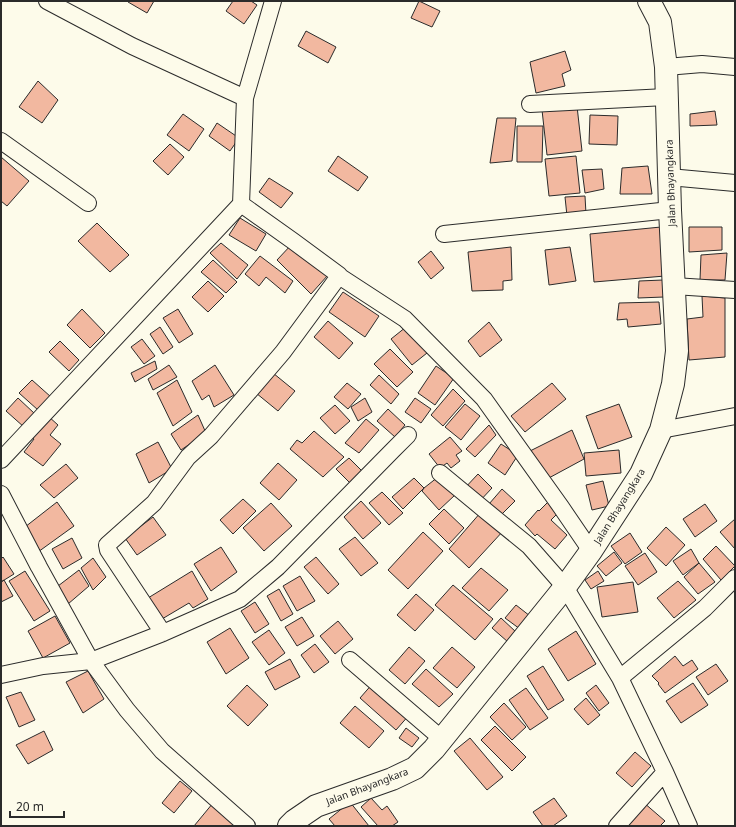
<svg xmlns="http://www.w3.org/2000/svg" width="736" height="827" viewBox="0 0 736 827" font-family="'Noto Sans',sans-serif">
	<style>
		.building { fill: #f2b8a0; stroke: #2b2b2b }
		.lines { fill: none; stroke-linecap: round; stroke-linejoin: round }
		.street-casing { stroke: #2b2b2b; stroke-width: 18 }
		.secondary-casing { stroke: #2b2b2b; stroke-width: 24 }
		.street { stroke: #fdfbea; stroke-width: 16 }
		.secondary { stroke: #fdfbea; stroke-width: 22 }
		.labels { text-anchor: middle; stroke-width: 3; stroke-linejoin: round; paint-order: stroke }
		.street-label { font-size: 10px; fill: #2b2b2b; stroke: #fdfbea }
	</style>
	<rect width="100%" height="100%" fill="#fdfbea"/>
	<path class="building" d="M129 1H154L147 13 128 2Z
		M233 1H251L257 5 244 24 226 11Z
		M419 1 440 11 432 27 411 18Z
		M306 31 336 47 328 63 298 46Z
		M565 51 571 70 562 74 565 86 536 93 530 62Z
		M38 81 58 100 42 123 19 107Z
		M577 106 582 151 547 155 542 110Z
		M715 111 717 125 690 126V114Z
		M183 114 204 129 189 151 167 135Z
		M590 115 618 116 617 145 589 144Z
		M497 118H516L512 161 490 163Z
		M217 123 239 138 230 151 209 136Z
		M517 126H543L542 162H517Z
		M170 144 184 157 168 175 153 161Z
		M338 156 368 177 358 191 328 171Z
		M576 156 580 193 549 196 545 159Z
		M1 157 29 181 7 206 1 201Z
		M648 166 652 194H620L622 168Z
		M602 169 604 189 585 193 582 170Z
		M269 178 293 193 281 208 259 192Z
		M585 196 586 214 567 216 565 197Z
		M240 218 266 234 256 251 229 235Z
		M97 223 129 255 110 272 78 241Z
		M661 227 665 276 594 282 590 234Z
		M689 227H722V250L689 252Z
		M221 243 248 265 237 279 210 253Z
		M292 244 328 275 311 294 277 260Z
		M511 247 512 280 503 281V290L472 291 468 252Z
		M570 247 576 281 549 285 545 250Z
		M431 251 444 268 431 279 418 262Z
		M727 253 725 280H700L701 255Z
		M260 256 293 281 285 293 266 277 259 286 245 274Z
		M213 260 237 282 226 293 201 272Z
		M663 280 664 297 638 298 639 281Z
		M208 281 224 296 208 312 192 297Z
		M343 292 379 316 365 337 329 312Z
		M702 296 725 298V357L689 360 687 319 703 317Z
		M659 302 661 324 628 327 627 319 617 320 619 303Z
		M82 309 105 333 90 348 67 325Z
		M178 309 193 334 179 343 163 318Z
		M328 321 353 343 339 359 314 337Z
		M489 322 502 340 480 357 468 341Z
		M160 327 173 347 163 354 150 334Z
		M406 327 427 353 412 365 391 339Z
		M142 339 155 356 144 364 131 347Z
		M60 341 79 360 69 371 49 352Z
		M390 349 413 372 397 387 374 364Z
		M155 361 157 369 135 382 131 373Z
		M169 365 177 377 153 390 148 379Z
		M215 365 234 395 214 407 209 395 202 400 192 381Z
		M436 366 454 378 435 405 418 393Z
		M273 373 295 391 278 411 256 393Z
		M379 375 399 394 391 404 370 385Z
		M32 380 51 397 38 410 19 393Z
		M177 380 192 412 173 426 157 393Z
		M347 383 361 394 348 409 334 397Z
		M552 383 566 399 525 432 511 416Z
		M453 389 465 401 443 426 431 415Z
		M18 398 35 414 24 427 6 411Z
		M365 398 372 412 358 421 351 407Z
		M415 398 431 409 421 423 405 412Z
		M465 404 480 416 461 440 445 427Z
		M619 404 632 437 598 449 586 416Z
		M335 405 350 421 335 434 320 418Z
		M388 409 405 425 395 437 377 421Z
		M198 415 206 433 181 450 171 434Z
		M48 416 58 425 50 435 61 444 43 466 24 452 34 439 31 437Z
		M366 419 379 430 359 453 345 443Z
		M489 425 496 435 475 457 466 449Z
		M572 430 584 459 547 479 530 451Z
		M314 431 344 457 323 477 290 449 297 440 302 443Z
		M450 437 462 451 456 455 460 461 451 468 447 463 440 468 429 454Z
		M158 442 172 469 149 483 136 454Z
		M501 444 518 455 505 475 488 463Z
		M619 450 621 473 586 476 584 453Z
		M349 458 364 473 352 485 336 469Z
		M278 463 297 480 279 500 260 483Z
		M66 464 78 478 54 498 40 485Z
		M478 474 492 488 477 504 463 490Z
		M438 477 455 495 439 510 422 491 424 488Z
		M414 478 424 488 403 509 392 497Z
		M603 481 609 506 592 510 586 485Z
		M502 489 515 501 501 515 489 504Z
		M382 492 403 513 389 525 369 503Z
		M243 499 256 511 233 534 220 520Z
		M361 501 381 523 363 539 344 517Z
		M549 501 559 512 551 520 567 535 555 549 537 534 535 536 525 525 538 510 539 511Z
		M57 502 74 526 38 552 25 527Z
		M271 503 292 526 264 551 243 528Z
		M705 504 717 521 695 537 683 519Z
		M444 509 464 528 449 544 429 524Z
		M481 512 504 530 469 568 449 549Z
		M153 517 166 535 137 555 125 538Z
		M735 519V549L720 532Z
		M666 527 685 545 666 566 647 548Z
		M423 532 443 551 408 589 388 570Z
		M630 533 642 552 625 564 611 546Z
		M355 537 378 563 361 576 339 549Z
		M72 538 82 558 63 569 52 549Z
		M716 546 735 566 721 580 703 559Z
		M221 547 237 572 211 591 194 564Z
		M691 549 699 563 683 575 673 561Z
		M614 552 622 563 606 576 597 566Z
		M645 553 657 572 638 585 625 566Z
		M3 557 14 574 1 582V559Z
		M316 557 339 584 328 594 304 567Z
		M93 558 106 577 93 590 81 568Z
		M699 563 715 582 698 594 684 577Z
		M481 568 508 590 489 611 462 588Z
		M79 570 89 586 68 604 58 586Z
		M25 571 50 611 34 621 9 581Z
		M192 571 208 599 193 608 189 603 162 619 148 598Z
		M598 571 604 581 591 589 585 580Z
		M300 576 315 601 297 611 283 586Z
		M4 580 13 596 1 602V582Z
		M678 581 696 600 674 618 657 598Z
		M633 582 638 612 602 617 597 587Z
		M453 585 493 619 475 640 435 605Z
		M279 589 293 614 281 621 267 596Z
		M416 594 434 610 415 631 397 615Z
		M255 602 269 624 255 633 241 611Z
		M516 605 530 616 520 629 505 618Z
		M55 616 70 643 43 658 28 631Z
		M302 617 314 636 297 646 285 627Z
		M501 618 516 632 508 642 492 628Z
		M338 621 353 639 335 654 320 636Z
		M230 628 249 658 226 674 207 642Z
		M269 630 285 653 269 665 252 642Z
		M576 631 596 664 568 681 548 649Z
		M315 644 329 662 314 673 301 655Z
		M409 647 425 661 405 684 389 670Z
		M452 647 475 667 457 688 433 668Z
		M675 656 683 666 692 660 698 669 665 693 658 684 659 683 652 676Z
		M290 659 300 677 275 690 265 672Z
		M716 664 728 681 708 695 696 677Z
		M543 666 564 700 548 710 527 676Z
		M426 669 453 694 439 707 412 684Z
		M88 671 104 699 83 713 66 682Z
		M374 682 410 714 396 730 360 698Z
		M693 683 708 705 681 723 666 701Z
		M247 685 268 705 248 726 227 706Z
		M596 685 609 703 599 711 586 693Z
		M526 688 548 718 530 730 509 700Z
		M21 692 35 720 19 727 6 697Z
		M586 698 600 715 588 725 574 709Z
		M504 703 526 727 512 740 490 717Z
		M355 706 384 731 369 748 340 723Z
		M495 726 526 757 512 771 481 740Z
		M406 728 419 738 412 747 399 738Z
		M44 731 53 750 28 764 16 745Z
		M470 738 503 777 487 790 454 751Z
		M635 752 651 766 632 787 616 773Z
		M180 781 192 791 174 813 162 803Z
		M371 798 382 810 387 806 398 822 392 826H378L361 807Z
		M554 798 567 816 553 826H543L533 812Z
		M350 802 369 826H335L329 819Z
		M643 802 665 821 660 826H622Z
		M213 803 240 826H194Z"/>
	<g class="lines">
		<g class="street-casing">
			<path id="street" d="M47 1 132 46 245 98
				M666 67 702 64 735 67
				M530 104 666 97
				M1 141 88 203
				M669 177 735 183
				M241 204 293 241 339 275V276L405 319 484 399 561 507 591 551
				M444 234 670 210
				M674 286 735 290
				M661 430 735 416
				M1 460 241 204 245 98 273 1
				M440 473 486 511 529 546 565 587 620 678 665 772 689 826
				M1 494 39 567 91 661 127 710 162 751 247 826
				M163 633 108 550 107 545 154 503 188 457 211 436 283 352 339 276
				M350 660 442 739
				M1 675 43 666 91 661 163 633 240 599 278 567 393 450 408 435
				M620 678 705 608 735 578
				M617 826 665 772"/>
		</g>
		<g class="secondary-casing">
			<path id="secondary" d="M289 826 294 821 316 806 392 779 415 768 434 749 565 587 591 551 641 474 661 430 673 384 677 351 670 210 666 67 660 22 649 1"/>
		</g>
		<use href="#street" class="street"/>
		<use href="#secondary" class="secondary"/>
	</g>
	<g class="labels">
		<g class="street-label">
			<text transform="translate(670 183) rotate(-92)" y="4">Jalan Bhayangkara</text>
			<text transform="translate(619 506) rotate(-58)" y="4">Jalan Bhayangkara</text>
			<text transform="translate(367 786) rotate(-21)" y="4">Jalan Bhayangkara</text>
		</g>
	</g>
	<rect width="736" height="827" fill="none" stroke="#2b2b2b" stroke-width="4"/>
	<path d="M10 811v6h54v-6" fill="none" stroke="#2b2b2b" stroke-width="2"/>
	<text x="16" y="811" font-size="12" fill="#2b2b2b" stroke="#fdfbea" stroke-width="3" paint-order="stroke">20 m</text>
</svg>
